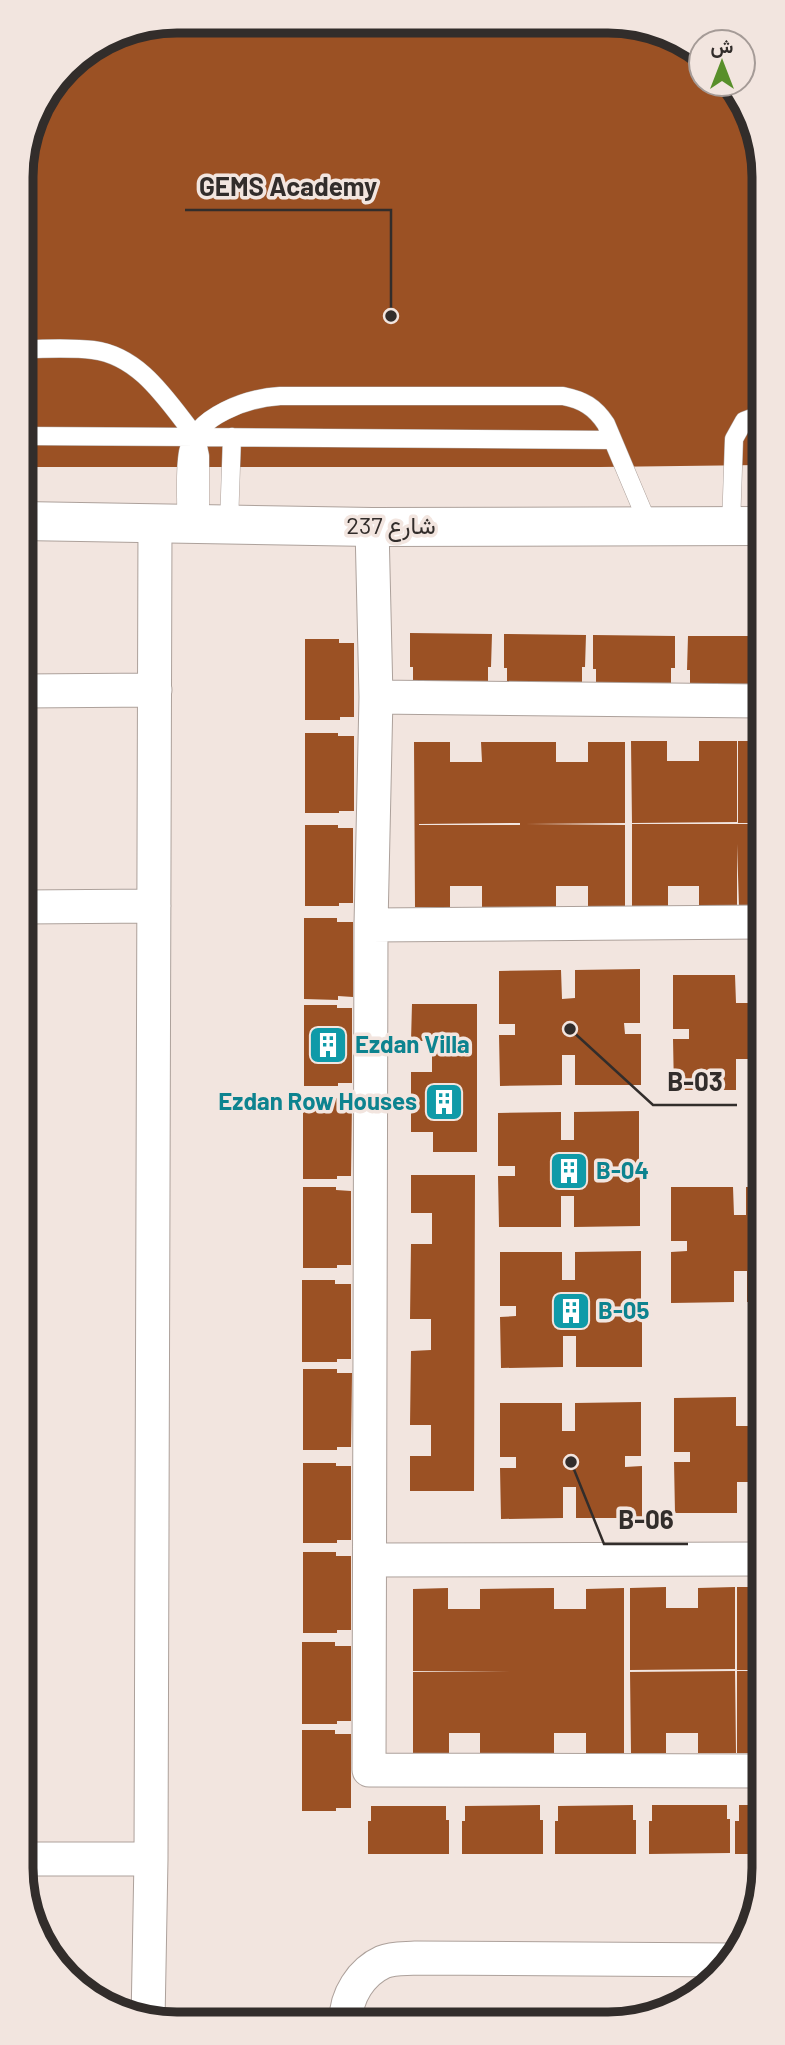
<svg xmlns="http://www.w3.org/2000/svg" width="785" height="2045" viewBox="0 0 785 2045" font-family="Barlow,Vazirmatn,sans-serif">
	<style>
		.building { fill: #9b5124; fill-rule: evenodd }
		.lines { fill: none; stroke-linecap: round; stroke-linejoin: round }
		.service-casing { stroke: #ada19b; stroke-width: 19 }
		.minor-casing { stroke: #ada19b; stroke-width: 35 }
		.tertiary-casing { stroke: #ada19b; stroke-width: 40 }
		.service { stroke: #fff; stroke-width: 18 }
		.minor { stroke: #fff; stroke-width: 33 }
		.tertiary { stroke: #fff; stroke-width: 38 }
		.labels { text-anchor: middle; stroke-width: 7; stroke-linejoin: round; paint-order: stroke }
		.street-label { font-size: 24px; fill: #322d2b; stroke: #f2e5df }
		.culture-label { font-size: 24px; font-weight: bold; fill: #0d838f; stroke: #f2e5df; text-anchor: start }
		.rim { fill: none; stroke: #322d2b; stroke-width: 9 }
		.leader { fill: none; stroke: #322d2b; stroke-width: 2.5 }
		.callout-dot { fill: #322d2b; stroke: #f2e5df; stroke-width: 2.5 }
		.callout-label { font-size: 26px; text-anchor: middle; font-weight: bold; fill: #322d2b; stroke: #f2e5df; stroke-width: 7; stroke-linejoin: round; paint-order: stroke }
	</style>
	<rect width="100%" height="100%" fill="#f2e5df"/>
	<path class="building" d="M177 21 639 24 701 57V84H728L759 137 760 465 600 467H22L21 166 37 108 74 60 118 33Z
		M410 633 492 634 491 667H488V682L413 681V667H410Z
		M504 634 586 635 585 667H582V683L507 682V668H504Z
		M593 635 675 636V668H671V684L596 683V669H593Z
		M688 636H760V685L690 684V670H687Z
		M305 639H339V643H354V717H340V720H305Z
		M305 733H338V736H354V811H339V813H305Z
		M631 741H667V761H699V741H737V822L632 823Z
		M738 741H760L761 823H738Z
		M414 742H450V762H482L481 742H556V762H588V742H625V823L526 824 625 825V907H588V886H556V907H482V886H450V907H415ZM520 823V825H419V824Z
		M632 824H761V906H739L737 844V906H699V886H668V906L632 907Z
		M305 825H338V828H353V903H339V906H305Z
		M304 918H337V922H353V997L338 996V1000L304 999Z
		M640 969V1023H624L625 1034H641V1085H575V1055H562V1085L500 1086 499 1035H515V1024H499V971L561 970 562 999 575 998V970Z
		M673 975H735L736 1003H748V975H761V1090H749V1059H736V1090H674L673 1039H689V1029H673Z
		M412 1004H477V1152H433V1132H411V1072H432V1041H411Z
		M304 1005H337V1008H352V1083H338V1086H304Z
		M303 1098H337V1102H352L351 1176H337V1179H303Z
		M639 1111V1165H623L624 1175H640V1226L574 1227V1196H561V1227H499L498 1176H515V1166H498V1113L561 1112V1140H574V1112Z
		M411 1175H475L474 1491H410V1456H431V1425H410L411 1351 431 1350V1319H410L411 1244H432V1213H411Z
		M303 1187H336V1190L351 1191V1265H337V1268H303Z
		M671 1187H733L734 1215H746V1187H762V1302H747V1271H734V1302L671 1303V1252L687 1251V1241H671Z
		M641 1251V1305H625V1316L642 1315V1367H576V1336H563V1367L501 1368 500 1317 516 1316V1306H500V1252H562V1280H575V1252Z
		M302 1280H335V1284H351V1359H337V1362H302Z
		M303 1369H337V1373H352L351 1447H337V1450H303Z
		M736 1397V1426H749V1398H762L763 1513H750L749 1482H737V1513H675L674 1462H690V1452H674V1398Z
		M641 1402V1456H625V1467L642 1466V1518H576V1487H563V1518L501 1519 500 1468H516V1457H500V1403H562V1431H575V1403Z
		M303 1463H336V1466H351V1540H337V1543H303Z
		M303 1552H336V1556H351V1630H337V1633H303Z
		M666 1587V1608H698V1588L735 1587V1669L630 1670V1588Z
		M737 1587H763V1670H737Z
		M448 1588V1609H480V1589L554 1588V1609H586V1589L624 1588V1753H586V1733H554V1753H480V1733H449V1754H413V1672H513L413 1671V1589Z
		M302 1642H335V1646H351V1721H337V1724H302Z
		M735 1671 736 1753H698V1733H666V1753H631L630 1672Z
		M737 1671H763V1753H737Z
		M302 1730H335V1734H351V1808H336V1811H302Z
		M540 1805V1820H543V1854H462V1821H465V1806Z
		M633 1805V1820H636V1854H555V1821H558V1806Z
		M652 1805H727V1819H730V1853L649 1854V1821H652Z
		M739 1805H763L764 1854H735V1821H739Z
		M371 1806H446V1820H449V1854H368V1821H371Z"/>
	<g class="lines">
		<g class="service-casing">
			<path id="service" d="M22 349C46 349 70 347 93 350 141 356 168 402 196 437L22 436
				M196 437 612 440
				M196 437 200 456V524
				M186 523C187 500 184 475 188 452 195 415 249 398 280 396H563C583 400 595 407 606 424L649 526
				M229 524 232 437
				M731 526 734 439 744 421 760 415"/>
		</g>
		<g class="minor-casing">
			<path id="minor" d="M372 527 376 697 371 925 369 1770 763 1771
				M23 691 155 690
				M376 697 760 701
				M23 907 154 906
				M371 925 761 922
				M370 1560 763 1559
				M26 1859H151
				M346 2020C346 1996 361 1972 383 1962 393 1958 406 1959 416 1958L733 1960
				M148 2021 151 1859 155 523"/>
		</g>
		<g class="tertiary-casing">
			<path id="tertiary" d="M22 521 372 527 760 526"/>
		</g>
		<use href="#service" class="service"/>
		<use href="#minor" class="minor"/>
		<use href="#tertiary" class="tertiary"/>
	</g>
	<defs>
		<g id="building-square" transform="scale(2.0125)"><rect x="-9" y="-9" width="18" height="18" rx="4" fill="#0f9aa8" stroke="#f2e5df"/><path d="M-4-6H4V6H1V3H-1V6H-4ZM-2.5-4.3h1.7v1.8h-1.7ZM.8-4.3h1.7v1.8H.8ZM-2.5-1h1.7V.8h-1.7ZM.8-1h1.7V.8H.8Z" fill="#fff"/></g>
	</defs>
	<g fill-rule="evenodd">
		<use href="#building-square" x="328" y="1045"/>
		<use href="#building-square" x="444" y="1102"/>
		<use href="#building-square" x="569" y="1171"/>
		<use href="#building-square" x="571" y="1311"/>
	</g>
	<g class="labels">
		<g class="street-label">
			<text x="391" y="534">شارع 237</text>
		</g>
		<g class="culture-label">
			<text x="355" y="1053">Ezdan Villa</text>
			<text x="417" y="1110" text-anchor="end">Ezdan Row Houses</text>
			<text x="596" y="1179">B-04</text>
			<text x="598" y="1319">B-05</text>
		</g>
	</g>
	<path d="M0 0H785V2045H0ZM177 33H608A144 144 0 0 1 752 177V1868A144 144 0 0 1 608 2012H177A144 144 0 0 1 33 1868V177A144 144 0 0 1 177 33Z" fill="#f2e5df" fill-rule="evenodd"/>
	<path class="rim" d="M177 33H608A144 144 0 0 1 752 177V1868A144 144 0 0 1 608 2012H177A144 144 0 0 1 33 1868V177A144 144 0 0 1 177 33Z"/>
	<path class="leader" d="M391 316L391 210H185M570 1029L653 1105H737M571 1462L604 1544H688"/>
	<g class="callout-dot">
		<circle cx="391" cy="316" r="7"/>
		<circle cx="570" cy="1029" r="7"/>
		<circle cx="571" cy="1462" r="7"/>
	</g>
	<g class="callout-label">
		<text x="288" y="196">GEMS Academy</text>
		<text x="695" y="1091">B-03</text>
		<text x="646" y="1529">B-06</text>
	</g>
	<g transform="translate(722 63)"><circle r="33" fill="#f2e5df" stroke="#a59b97" stroke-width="2"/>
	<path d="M0-5L12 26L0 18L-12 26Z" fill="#588f2a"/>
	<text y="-10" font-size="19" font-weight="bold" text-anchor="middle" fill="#322d2b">ش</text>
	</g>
</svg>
